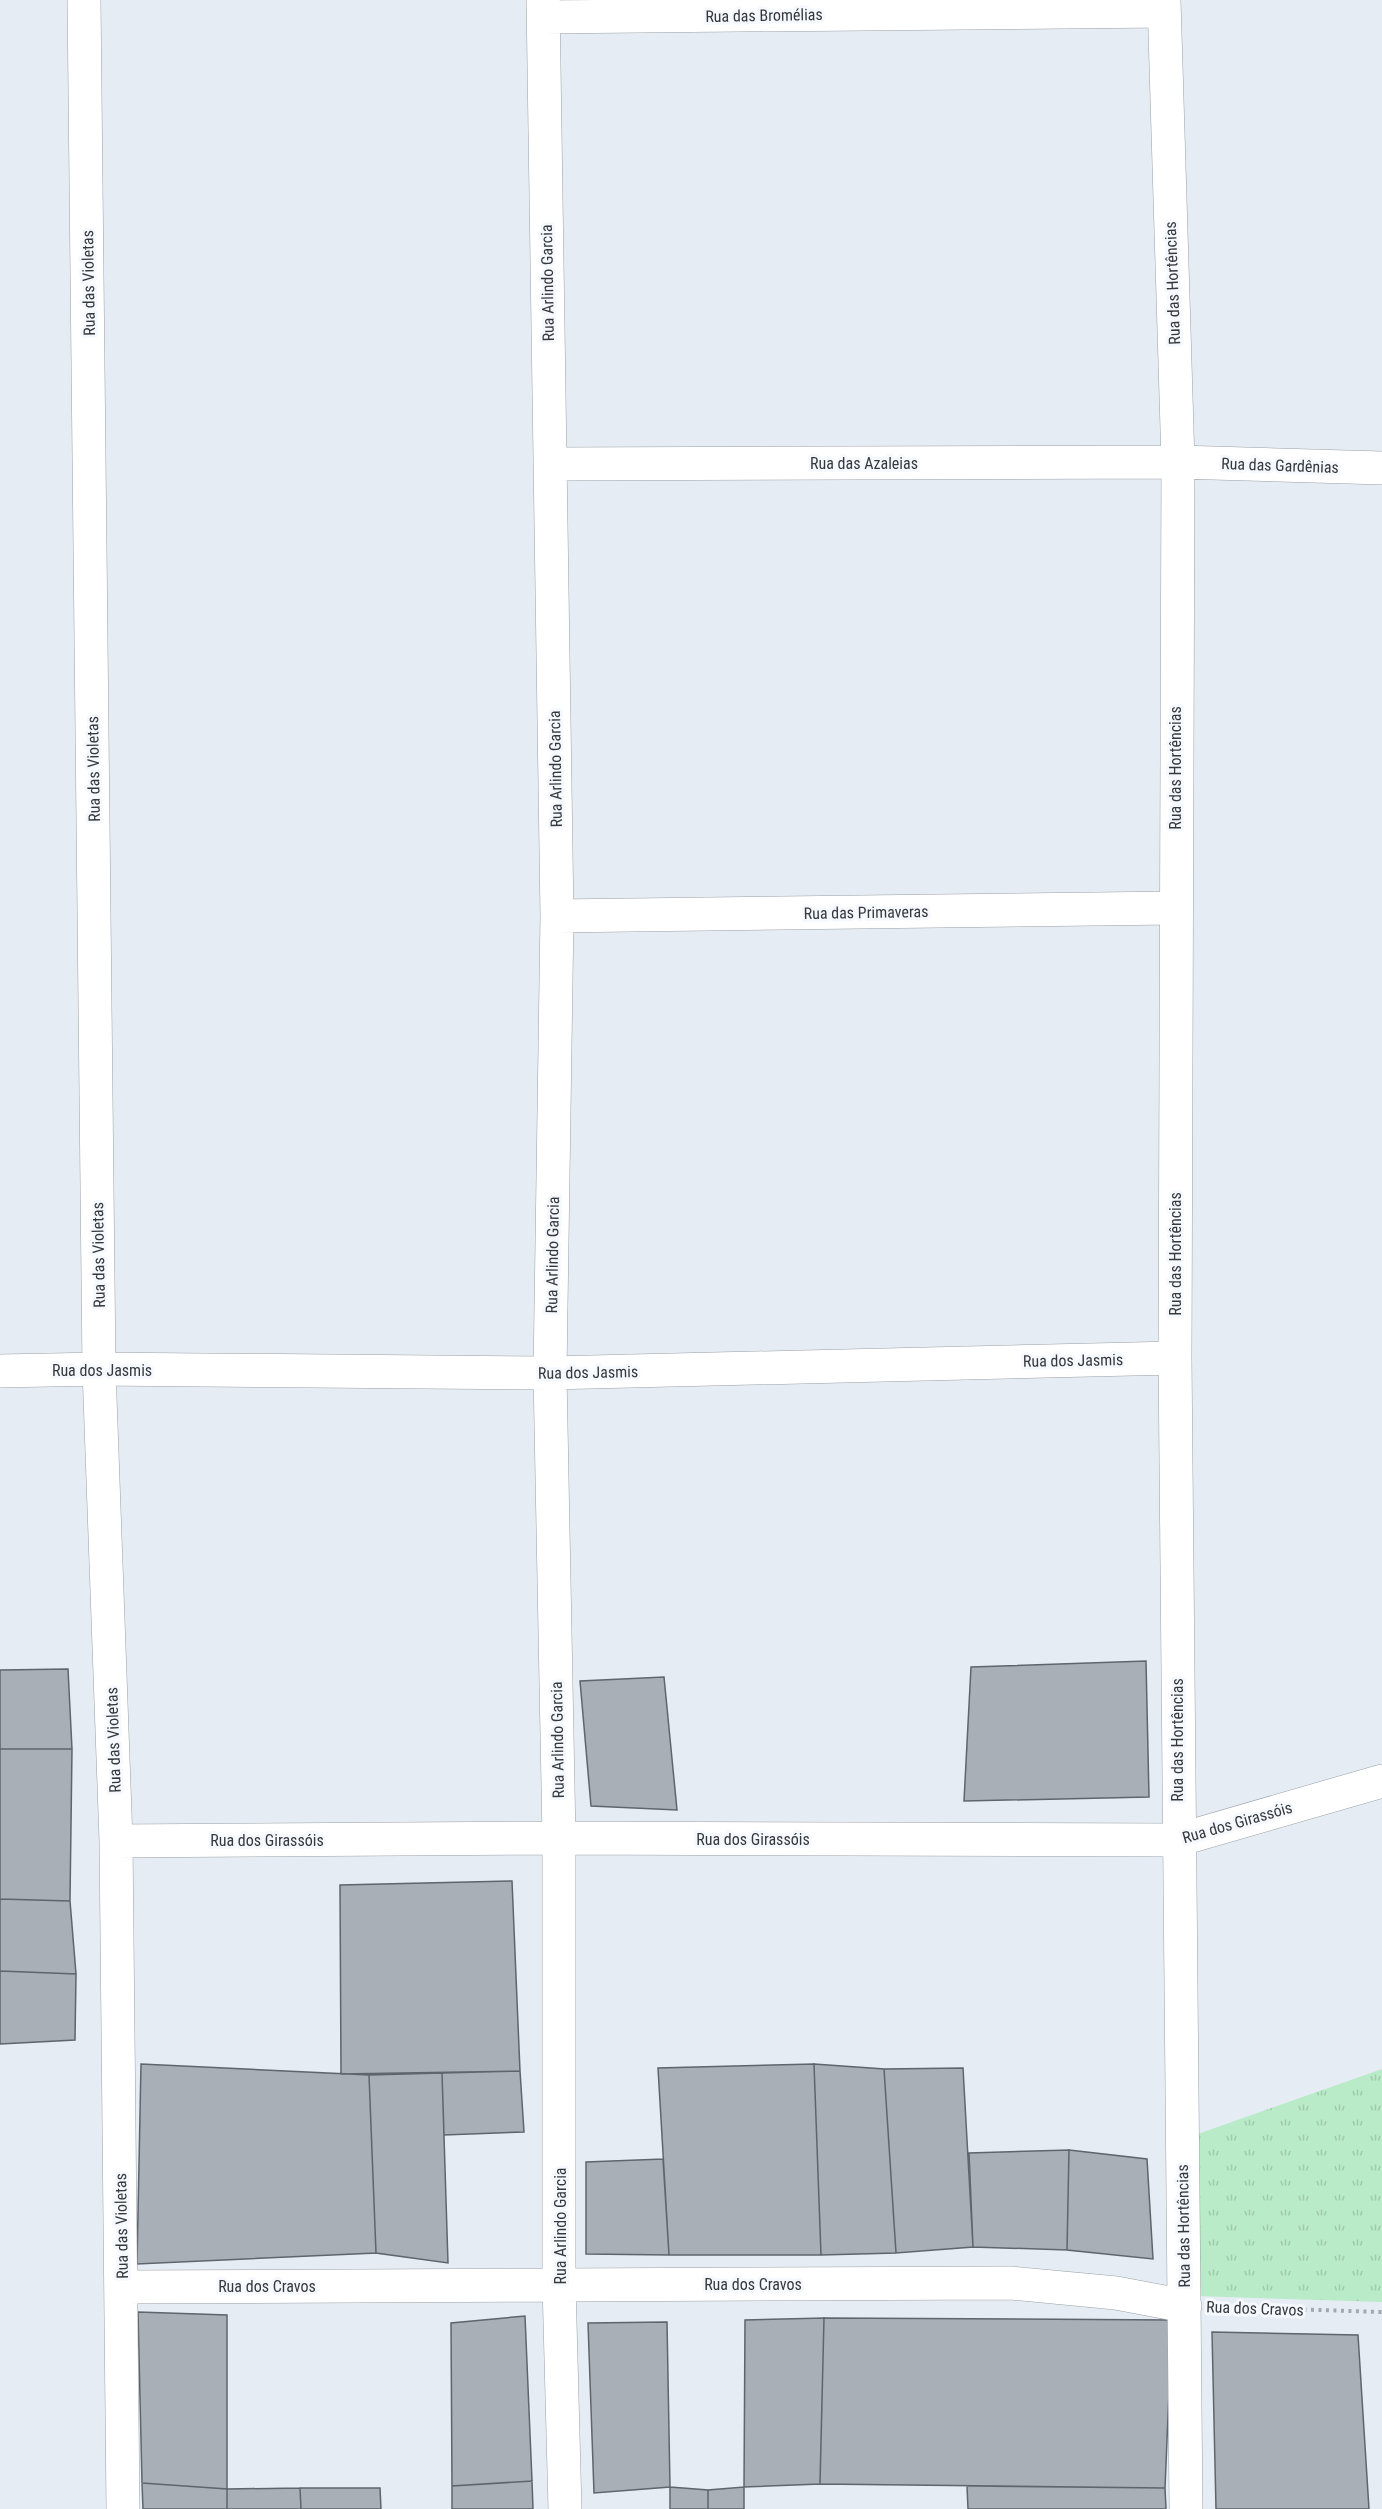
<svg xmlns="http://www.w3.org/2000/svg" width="1382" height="2509" viewBox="0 0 1382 2509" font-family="'Roboto Condensed',sans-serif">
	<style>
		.park { fill: url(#park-tufts) }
		.building { fill: #a8afb7; stroke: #5f656c; stroke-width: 1.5 }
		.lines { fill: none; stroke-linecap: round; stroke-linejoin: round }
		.minor-casing { stroke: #9aa1a8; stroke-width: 34 }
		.path { stroke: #a3a8af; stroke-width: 4; stroke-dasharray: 3 4.5; stroke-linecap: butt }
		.minor { stroke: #fff; stroke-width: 33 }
		.labels { text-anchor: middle; stroke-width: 6; stroke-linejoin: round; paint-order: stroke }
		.street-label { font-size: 16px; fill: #36383c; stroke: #f5f9fe }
	</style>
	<defs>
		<pattern id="park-tufts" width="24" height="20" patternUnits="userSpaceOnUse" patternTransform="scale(1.5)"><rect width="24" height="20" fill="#b9ebc8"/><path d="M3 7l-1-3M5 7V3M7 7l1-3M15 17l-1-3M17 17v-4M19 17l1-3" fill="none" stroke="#a0caad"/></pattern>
	</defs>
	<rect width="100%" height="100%" fill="#e5ecf4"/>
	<path class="park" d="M1382 2069V2302L1196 2296 1195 2135Z"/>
	<path class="building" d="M1146 1661 1149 1797 964 1801 971 1667Z
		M68 1669 72 1749H0V1670Z
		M664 1677 677 1810 591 1806 580 1681Z
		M0 1749H72L70 1901 0 1899Z
		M512 1881 520 2071 341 2074 340 1885Z
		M0 1899 70 1901 76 1974 0 1971Z
		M0 1971 76 1974 75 2040 0 2044Z
		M141 2064 369 2075 376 2253 137 2264Z
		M814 2064 821 2255H669L658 2068Z
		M814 2064 884 2069 896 2253 821 2255Z
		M963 2068 973 2247 896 2253 884 2069Z
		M520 2071 524 2132 444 2135 442 2073Z
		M442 2073 448 2263 376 2253 369 2075Z
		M1069 2150 1067 2250 973 2247 969 2153Z
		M1069 2150 1147 2159 1153 2259 1067 2250Z
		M663 2159 669 2255 586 2254V2162Z
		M138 2312 227 2315V2489L142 2483Z
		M525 2316 532 2481 452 2486 451 2323Z
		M824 2318 820 2484 744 2487 745 2320Z
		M824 2318 1172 2320 1165 2488 820 2484Z
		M667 2322 670 2487 594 2493 588 2323Z
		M1212 2332 1358 2335 1369 2509H1216Z
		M532 2481 533 2509H452V2486Z
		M142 2483 227 2489V2509H143Z
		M967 2486 1165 2488 1166 2509H968Z
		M670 2487 708 2490V2509H670Z
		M744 2487V2509H708V2490Z
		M300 2488 301 2509H227V2489Z
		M300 2488H380L381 2509H301Z"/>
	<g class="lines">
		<g class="minor-casing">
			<path id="minor" d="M84 0 99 1369 116 1841 123 2509
				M543 0 557 916 550 1373 559 1838V2284L565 2509
				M1164 0 1178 462 1175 1358 1186 2509
				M544 17 1164 11
				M550 464 1178 462 1382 468
				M557 916 1174 908
				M0 1371 99 1369 550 1373 1175 1358
				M116 1841 559 1838 1178 1840 1382 1781
				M122 2287 1011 2283 1116 2293 1185 2306"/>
		</g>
		<path class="path" d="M1221 2307 1382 2312"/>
		<use href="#minor" class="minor"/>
	</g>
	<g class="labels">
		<g class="street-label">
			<text transform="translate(764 15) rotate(-1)" y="6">Rua das Bromélias</text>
			<text transform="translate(88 283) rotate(-91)" y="6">Rua das Violetas</text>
			<text transform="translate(547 283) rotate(-91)" y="6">Rua Arlindo Garcia</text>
			<text transform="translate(1172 283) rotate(-92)" y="6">Rua das Hortências</text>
			<text x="864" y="469">Rua das Azaleias</text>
			<text transform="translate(1280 465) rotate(2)" y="6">Rua das Gardênias</text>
			<text transform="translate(1175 768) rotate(-90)" y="6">Rua das Hortências</text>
			<text transform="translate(93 769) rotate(-91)" y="6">Rua das Violetas</text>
			<text transform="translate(555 769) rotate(-91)" y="6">Rua Arlindo Garcia</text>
			<text transform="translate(866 912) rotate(-1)" y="6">Rua das Primaveras</text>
			<text transform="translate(1175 1254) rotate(-90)" y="6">Rua das Hortências</text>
			<text transform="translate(98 1255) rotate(-91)" y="6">Rua das Violetas</text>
			<text transform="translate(552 1255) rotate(-89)" y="6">Rua Arlindo Garcia</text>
			<text transform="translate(1073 1360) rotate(-1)" y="6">Rua dos Jasmis</text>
			<text x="102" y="1376">Rua dos Jasmis</text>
			<text transform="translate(588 1372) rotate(-1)" y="6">Rua dos Jasmis</text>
			<text transform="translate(113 1740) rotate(-92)" y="6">Rua das Violetas</text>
			<text transform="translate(557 1740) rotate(-91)" y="6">Rua Arlindo Garcia</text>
			<text transform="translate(1177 1740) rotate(-90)" y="6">Rua das Hortências</text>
			<text transform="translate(1237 1822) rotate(-16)" y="6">Rua dos Girassóis</text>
			<text x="753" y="1845">Rua dos Girassóis</text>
			<text x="267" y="1846">Rua dos Girassóis</text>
			<text transform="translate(121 2226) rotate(-91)" y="6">Rua das Violetas</text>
			<text transform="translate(560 2226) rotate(-90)" y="6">Rua Arlindo Garcia</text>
			<text transform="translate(1183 2226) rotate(-91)" y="6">Rua das Hortências</text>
			<text x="753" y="2290">Rua dos Cravos</text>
			<text x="267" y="2292">Rua dos Cravos</text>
			<text transform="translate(1255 2308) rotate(2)" y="6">Rua dos Cravos</text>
		</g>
	</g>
</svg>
